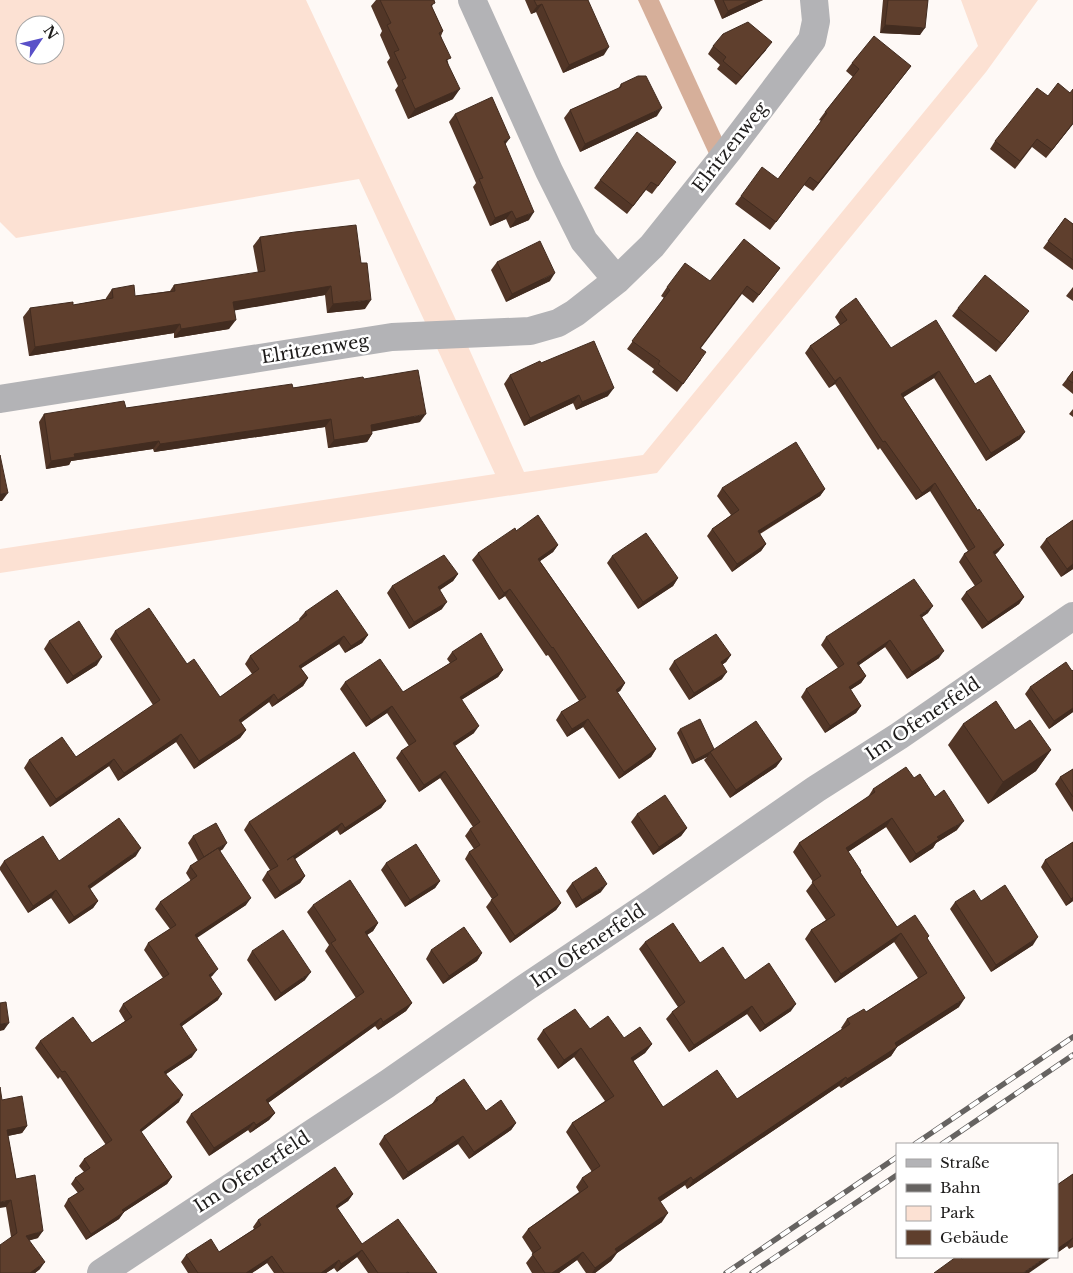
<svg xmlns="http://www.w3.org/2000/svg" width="1073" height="1273" viewBox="0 0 1073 1273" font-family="'Libre Baskerville',serif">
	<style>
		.green { fill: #fce1d3; fill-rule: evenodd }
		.forest { fill: #d6af9a }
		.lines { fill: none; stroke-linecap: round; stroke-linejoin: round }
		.minor { stroke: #b3b3b6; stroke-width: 28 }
		.rail-casing { stroke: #666361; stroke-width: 5.5 }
		.rail { stroke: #fff; stroke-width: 4; stroke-dasharray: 11; stroke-linecap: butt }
		.wall { fill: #523627 }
		.shaded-wall { fill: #422c20 }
		.building { fill: #5f3f2d; stroke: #422c20 }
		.labels { text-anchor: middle; stroke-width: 5; stroke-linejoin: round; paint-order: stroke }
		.street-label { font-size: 18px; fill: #1e1c1b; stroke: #fff }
	</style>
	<rect width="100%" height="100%" fill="#fef9f6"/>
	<path class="green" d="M0 0H306L462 333 524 472 643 455 978 46 961 0H1038L986 72 657 473 0 573V549L495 474 359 179 16 238 0 222ZM25 25H55V55H25Z"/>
	<path class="forest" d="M638 0H659L728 151 715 167Z"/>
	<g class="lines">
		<path class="minor" d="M472 0 549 171 584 241 617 280
			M0 399 392 337 530 331 558 323 575 313 617 280 652 246 728 151 812 40 816 21 814 0
			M101 1273 387 1084 525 988 653 902 816 789 899 736 1073 616"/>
		<g class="rail-casing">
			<path id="rail" d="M915 1144 1073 1037
				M942 1144 1073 1055
				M726 1273 897 1157
				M752 1273 897 1175"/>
		</g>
		<use href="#rail" class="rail"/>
	</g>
	<path class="wall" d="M376 0H434L432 7 443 31 441 36 448 62 453 99 408 119 395 90 398 86 387 62 390 58 380 35 382 31 371 6Z
		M525 0H588L604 55 563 73 536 12 531 14Z
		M714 0H763L722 19Z
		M883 0H928L920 35 880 33Z
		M713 46 766 50 736 85 717 69 720 65 708 54Z
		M852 63 911 66 813 191 804 185 770 230 735 204 741 196 778 179 821 121 819 120 825 112 853 77 846 71Z
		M621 84 657 116 580 152 564 118 570 110 618 89Z
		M455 114 505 144 529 220 510 228 506 219 490 226 473 187 476 183 449 122Z
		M1073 124 1046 158 1032 147 1015 169 990 149 995 141Z
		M676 162 652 194 646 190 627 214 594 188 600 180Z
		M1065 218 1073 224V270L1043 248Z
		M260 237 365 309 327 313 325 295 234 310 229 329 174 338V333L29 356 23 317 30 308 73 305 106 299V298L112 289 135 296 170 291 174 285 258 273 253 246Z
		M497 262 550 281 506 302 491 270Z
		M780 268 753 303 742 294 701 348V360L677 392 652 372 654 369 627 349 664 298 661 296 667 287 710 281Z
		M1073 287V301L1066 296Z
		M958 308 1029 311 996 352 952 316Z
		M840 310 891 348 975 384 1020 439 986 461 934 378 903 397 978 511 1004 545 998 552 995 555 1024 597 1019 604 982 629 961 599 966 592 975 586 959 562 964 554 968 551 930 491 916 500 880 448 878 450 835 384 829 388 805 353 810 346 840 325 835 317Z
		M541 363 608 396 576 410 573 403 524 426 504 384 510 375Z
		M1073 371V394L1062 385Z
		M364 379 420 422 372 431V434L367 442 328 448 325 427 154 452 153 449 71 461 69 465 46 469 39 422 44 414 126 408Z
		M1073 409V417L1069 414Z
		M722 488 825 489 820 496 760 534 766 544 761 551 732 572 707 536 712 529 731 515 717 496Z
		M1073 520V569L1061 577 1040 547 1046 539Z
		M516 531 558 545 553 552 540 561 625 683 620 691 617 692 656 749 651 757 619 779 583 727 567 737 556 720 561 712 579 701 548 655 546 656 505 596 499 600 472 560 478 553Z
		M612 556 678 578 673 586 638 609 607 563Z
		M458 574 453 581 440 590 442 609 409 629 387 593 392 586Z
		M305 612 368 635 362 643 345 653 339 644 301 668 308 678 303 686 272 707 269 702 241 722 246 730 240 738 194 769 176 742 118 781 109 766 50 807 24 768 29 760 76 757 153 705 110 639 115 631 187 664 220 697 252 674 245 664 250 656 300 621 299 619Z
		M928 613 922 617 939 658 907 679 885 647 859 665 866 676 861 683 850 690 861 706 856 713 825 733 801 697 806 689 838 668 821 645 826 637Z
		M49 641 97 665 67 684 44 649Z
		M452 652 503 670 498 677 461 700 474 733 455 746 561 903 556 910 510 943 486 907 492 899 465 859 469 852 474 849 465 836 470 829 473 827 440 778 419 792 396 758 401 751 409 746 387 713 366 727 340 689 345 682 403 692 450 663 447 659Z
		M731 655 726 662 723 664 722 679 689 700 669 669 674 661Z
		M1073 670V712L1049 729 1025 694 1030 687Z
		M963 724 1015 730 1051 750 1036 771 988 804 948 745Z
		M680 729 714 749 782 759 776 767 730 798 704 760 707 757 692 764 677 733Z
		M1073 769V812L1055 784 1060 777Z
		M914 778 957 830 936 843 933 848 910 863 886 827 848 852 860 872 897 927 927 938 959 1007 897 1047 891 1056 841 1088 839 1086 687 1189 685 1185 660 1202 662 1222 617 1253 611 1261 595 1273H586L577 1260 559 1273H532L526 1263 533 1254 522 1237 528 1229 579 1192 576 1187 582 1178 592 1172 566 1132 572 1123 605 1101 574 1057 558 1069 537 1039 543 1030 590 1029 624 1038 652 1044 645 1053 633 1061 663 1107 737 1099 842 1029 841 1028 847 1019 866 1012 918 978 894 942 835 983 805 939 811 930 826 920 806 891 813 882 793 852 799 843 868 797 873 789Z
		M386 801 381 808 340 835 337 830 295 859 305 876 300 883 275 899 262 880 267 872 270 870 244 830 249 822Z
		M637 814 687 828 681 836 653 855 631 822Z
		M193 836 223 849 220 851 246 905 197 937 213 975 211 977 218 1000 182 1026 192 1057 166 1074 179 1102 141 1132 172 1177 167 1184 124 1212 119 1219 86 1240 64 1206 68 1199 78 1193 71 1184 75 1178 84 1172 79 1166 84 1159 106 1145 60 1077 58 1079 35 1048 40 1041 92 1043 125 1021 119 1011 123 1004 163 978 144 950 148 943 170 929 155 909 160 902 191 881 186 873 190 866 198 861 188 843Z
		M1073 842V901L1066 906 1041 867 1045 860Z
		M136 856 90 889 98 901 93 908 69 924 51 898 28 913 0 870V867L4 861H59Z
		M386 863 440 881 435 888 405 907 381 870Z
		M572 883 601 892 576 908 566 891Z
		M981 901 1033 945 991 972 950 909 955 902Z
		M313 905 378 923 373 931 367 935 412 1003 406 1011 378 1030 375 1026 268 1103 275 1113 269 1120 250 1133 248 1130 209 1156 186 1122 191 1114 356 998 325 951 329 945 307 912Z
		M645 942 700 963 745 980 791 1011 760 1032 747 1014 689 1052 666 1019 672 1012 678 1007 639 949Z
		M431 950 482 953 477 961 443 984 426 959Z
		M252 951 305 980 275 1001 247 960Z
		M436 1098 486 1111 516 1123 511 1130 469 1159 458 1144 403 1180 379 1144 384 1136 432 1104Z
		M2 1100 27 1126 22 1133 8 1136 16 1179 38 1238 29 1240 40 1269 35 1273H0L11 1237 6 1207Z
		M1073 1174V1247L1069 1249 1067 1246 1057 1253V1185Z
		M353 1194 348 1201 337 1208 362 1244 437 1273H368L357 1257 337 1272 334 1268 326 1273H274L267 1263 252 1273H188L181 1262 186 1255 219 1252 254 1229 253 1227 258 1220Z"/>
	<path class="shaded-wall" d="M751 0H763L722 19 728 11Z
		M542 4 536 12 531 14 537 6Z
		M885 25 925 28 920 35 880 33Z
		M772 42 766 50 736 85 742 77Z
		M609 47 604 55 563 73 569 65Z
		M911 66 905 74 813 191 818 183Z
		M460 89 453 99 408 119 415 109Z
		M662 108 657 116 580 152 585 144Z
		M1073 123V124L1046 158 1052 150Z
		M510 138 504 146V141Z
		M512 211 506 219 490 226 495 218Z
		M534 212 529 220 510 228 516 219Z
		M555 273 550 281 506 302 512 294Z
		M331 286 325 295 226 312 233 302Z
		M371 300 365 309 327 313 333 304Z
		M1029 311 1023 319 996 352 1002 344Z
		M236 320 229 329 174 338 181 329Z
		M180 324 174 333 29 356 35 347Z
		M939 371 934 378 896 402 901 394Z
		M840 377 835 384 829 388 835 381Z
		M614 388 608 396 576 410 582 402Z
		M579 395 573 403 524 426 530 418Z
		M426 414 420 422 365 433 371 425Z
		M331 419 325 427 154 452 160 444Z
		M1025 432 1020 439 986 461 991 453Z
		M372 434 367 442 328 448 334 440Z
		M159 441 153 449 71 461 69 465 46 469 51 461 74 454Z
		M935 483 930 491 916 500 922 493Z
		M825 489 820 496 752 538 758 531Z
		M8 493 2 501H0V494Z
		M766 544 761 551 732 572 737 564Z
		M558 545 553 552 533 566 538 559Z
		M1004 545 998 552 988 559 993 552Z
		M1073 564V569L1061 577 1067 569Z
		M458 574 453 581 433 594 438 587Z
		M678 578 673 586 638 609 643 602Z
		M510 589 505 596 499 600 504 593Z
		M1024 597 1019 604 982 629 988 622Z
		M447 602 442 609 409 629 414 622Z
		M933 606 928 613 915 622 920 615Z
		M368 635 362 643 345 653 351 646Z
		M344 636 339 644 294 673 299 666Z
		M890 640 885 647 852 670 857 663Z
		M944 651 939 658 907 679 912 672Z
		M731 655 726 662 716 669 721 662Z
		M102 657 97 665 67 684 73 676Z
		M503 670 498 677 455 704 460 697Z
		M727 672 722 679 689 700 694 693Z
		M866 676 861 683 844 694 849 687Z
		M308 678 303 686 272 707 278 700Z
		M625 683 620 691 610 697 616 690Z
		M274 694 269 702 234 728 239 720Z
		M392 706 387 713 366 727 371 720Z
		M861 706 856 713 825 733 830 726Z
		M1073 708V712L1049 729 1054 721Z
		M588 719 583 727 567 737 572 729Z
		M479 726 474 733 448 750 453 743Z
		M246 730 240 738 194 769 199 761Z
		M181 734 176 742 118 781 124 773Z
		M656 749 651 757 619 779 624 772Z
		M1051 750 1036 771 988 804 1003 782Z
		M710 753 707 757 692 764 695 760Z
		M114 759 109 766 50 807 56 799Z
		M782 759 776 767 730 798 736 790Z
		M445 771 440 778 419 792 424 785Z
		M386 801 381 808 340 835 345 828Z
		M892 818 886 827 840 857 846 848Z
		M964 821 957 830 936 843 933 848 910 863 916 854 937 837Z
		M342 823 337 830 282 868 287 860Z
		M687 828 681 836 653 855 659 847Z
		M227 843 223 849 213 855 218 848Z
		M141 848 136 856 83 893 88 886Z
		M305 876 300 883 275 899 280 892Z
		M440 881 435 888 405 907 410 900Z
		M607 884 601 892 576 908 582 900Z
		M56 890 51 898 28 913 33 906Z
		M1073 897V901L1066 906 1071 899Z
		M251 898 246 905 191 942 195 935Z
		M98 901 93 908 69 924 74 917Z
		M561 903 556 910 510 943 515 936Z
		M378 923 373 931 359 940 365 932Z
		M901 933 894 942 835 983 841 974Z
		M1038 937 1033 945 991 972 996 965Z
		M482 953 477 961 443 984 449 976Z
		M218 969 213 975 204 981 209 975Z
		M311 972 305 980 275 1001 281 993Z
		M222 994 218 1000 175 1031 180 1024Z
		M965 998 959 1007 889 1052 895 1043Z
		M412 1003 406 1011 378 1030 383 1022Z
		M796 1004 791 1011 760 1032 765 1025Z
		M752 1006 747 1014 689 1052 694 1045Z
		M381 1018 375 1026 261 1108 266 1100Z
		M9 1023 4 1030 0 1031V1024Z
		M652 1044 645 1053 625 1067 631 1058Z
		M897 1047 891 1056 841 1088 847 1079Z
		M581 1048 574 1057 558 1069 564 1060Z
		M197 1050 192 1057 160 1078 164 1072Z
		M846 1077 839 1086 687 1189 693 1180Z
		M183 1095 179 1102 135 1137 140 1130Z
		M275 1113 269 1120 250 1133 256 1125Z
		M254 1122 248 1130 209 1156 214 1148Z
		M516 1123 511 1130 469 1159 474 1152Z
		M27 1126 22 1133 2 1137 7 1130Z
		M463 1136 458 1144 403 1180 408 1172Z
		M172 1177 167 1184 124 1212 119 1219 86 1240 91 1234 122 1210Z
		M691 1177 685 1185 652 1207 658 1198Z
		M353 1194 348 1201 331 1213 336 1206Z
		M11 1200 6 1207 0 1208V1202Z
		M668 1213 662 1222 617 1253 611 1261 595 1273H592L595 1268 615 1249Z
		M43 1231 38 1238 21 1243 26 1236Z
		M1073 1238 1067 1246 1057 1253V1249Z
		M362 1250 357 1257 337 1272 341 1264Z
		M583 1252 577 1260 559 1273H552Z
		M272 1256 267 1263 252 1273H246Z
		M1046 1257H1052L1029 1273H1023Z
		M339 1260 334 1268 326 1273H321Z
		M45 1262 40 1269 35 1273H30Z"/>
	<path class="building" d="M380 0H434L435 3 431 5 443 31 439 33 451 58 446 60 460 89 415 109 402 80 406 78 394 52 399 50 387 25 391 23Z
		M534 0H588L609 47 569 65 542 4 537 6Z
		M723 0H751L728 11Z
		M888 0H928L925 28 885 25Z
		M748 22 772 42 742 77 723 61 726 57 713 46 723 34Z
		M874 36 911 66 818 183 810 177 776 222 741 196 762 167 778 179 827 113 825 112 859 69 852 63Z
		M638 76H646L662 108 585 144 570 110 621 87V84Z
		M1058 83 1070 93 1073 89V123L1052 150 1037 139 1020 161 995 141 1037 88 1048 96Z
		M492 97 510 138 504 141 534 212 516 219 512 211 495 218 479 179 483 178 455 114Z
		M637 132 676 162 658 186 651 182 633 206 600 180Z
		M1065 218 1073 224V260L1048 241Z
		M356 225 361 263H367L371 300 333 304 331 286 233 302 236 320 181 329 180 324 35 347 30 308 73 302V305L113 298 112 289 134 285 135 296 175 291 174 285 265 271 260 237 295 232Z
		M744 239 780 268 759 295 747 286 700 348 706 352 683 384 658 364 660 361 632 341 670 290 667 287 685 263 710 281Z
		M540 241 555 273 512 294 497 262Z
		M985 275 1029 311 1002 344 958 308Z
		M856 298 891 348 936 320 975 384 990 375 1025 432 991 453 939 371 901 394 978 511 979 509 1004 545 993 552 1024 597 988 622 966 592 982 581 964 554 975 547 935 483 922 493 885 441 883 442 840 377 835 381 810 346 847 320 840 310Z
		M594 341 614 388 582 402 579 395 530 418 510 375 540 361 541 363Z
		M418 370 426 414 371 425 372 434 334 440 331 419 160 444 159 441 74 454 75 457 51 461 44 414 124 401 126 408 292 384 293 388 363 377 364 379Z
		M1073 371V383L1067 379Z
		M796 442 825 489 758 531 766 544 737 564 712 529 739 510 722 488Z
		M0 455 8 493 0 494Z
		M538 515 558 545 538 559 625 683 616 690 656 749 624 772 588 719 572 729 561 712 586 697 553 647 552 648 510 589 504 593 478 553 515 528 516 531Z
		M1073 520V564L1067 569 1046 539Z
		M646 533 678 578 643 602 612 556Z
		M444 555 458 574 438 587 447 602 414 622 392 586Z
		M914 579 933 606 920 615 944 651 912 672 890 640 857 663 866 676 849 687 861 706 830 726 806 689 844 664 826 637Z
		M337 590 368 635 351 646 344 636 299 666 308 678 278 700 274 694 239 720 246 730 199 761 181 734 124 773 114 759 56 799 29 760 62 737 76 757 160 700 115 631 149 608 187 664 194 659 220 697 259 669 250 656 307 615 305 612Z
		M79 621 102 657 73 676 49 641Z
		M481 633 503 670 460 697 479 726 453 743 561 903 515 936 491 900 498 895 469 852 480 845 470 829 480 822 445 771 424 785 401 751 416 741 392 706 371 720 345 682 380 659 403 692 457 659 452 652Z
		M716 634 731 655 721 662 727 672 694 693 674 661Z
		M1066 662 1072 671 1073 670V708L1054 721 1030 687Z
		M996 701 1015 730 1030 720 1051 750 1003 782 963 724Z
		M700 719 714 749 710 752 695 760 680 729Z
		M756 721 782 759 736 790 710 752Z
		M354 752 386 801 345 828 342 823 287 860 293 856 305 876 280 892 267 872 278 866 249 822Z
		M906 767 914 778 920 774 935 797 944 790 964 821 937 837 939 839 916 854 892 818 846 848 861 871 860 872 897 927 915 915 929 936 927 938 965 998 895 1043 897 1047 847 1079 846 1077 693 1180 691 1177 658 1198 668 1213 615 1249 617 1252 595 1268 583 1252 552 1273H545L532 1254 541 1248 528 1229 588 1187 582 1178 600 1166 572 1123 614 1096 581 1048 564 1060 543 1030 575 1009 590 1029 608 1016 624 1038 640 1027 652 1044 631 1058 663 1107 717 1070 737 1099 850 1024 847 1019 864 1009 866 1012 927 973 901 933 841 974 811 930 835 915 812 882 821 876 799 843 875 792 873 789Z
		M1073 769V797L1060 777Z
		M665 795 687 828 659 847 637 814Z
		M119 818 141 848 88 886 98 901 74 917 56 890 33 906 4 861 43 836 59 861Z
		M216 823 227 843 218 848 251 898 195 935 218 969 209 975 222 994 180 1024 197 1050 164 1072 183 1095 140 1130 172 1177 122 1210 124 1212 91 1234 68 1199 84 1189 75 1178 90 1168 84 1159 112 1140 65 1071 62 1072 40 1041 73 1017 92 1043 132 1017 123 1004 169 974 148 943 176 925 160 902 197 876 190 866 218 848 204 857 193 836Z
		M1073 842V897L1071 899 1045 860Z
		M416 844 440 881 410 900 386 863Z
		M596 867 607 884 582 900 572 883Z
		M350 880 378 923 365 932 412 1003 383 1022 381 1018 266 1100 275 1113 256 1125 254 1122 214 1148 191 1114 364 992 331 943 336 940 313 905Z
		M1005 885 1038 937 996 965 955 902 974 890 981 901Z
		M673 923 700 963 723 947 745 980 769 963 796 1004 765 1025 752 1006 694 1045 672 1012 685 1002 645 942Z
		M464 927 482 953 449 976 431 950Z
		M283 930 311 972 281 993 252 951Z
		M6 1002 9 1023 0 1024V1003Z
		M464 1079 486 1111 501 1100 516 1123 474 1152 463 1136 408 1172 384 1136 438 1100 436 1098Z
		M0 1087 2 1100 22 1096 27 1126 7 1130 16 1179 35 1175 43 1231 26 1236 45 1262 30 1273H0V1245L17 1233 11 1200 0 1202Z
		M335 1167 353 1194 336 1206 362 1244 398 1219 437 1273H409L408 1272 406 1273H378L362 1250 341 1264 339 1260 321 1273H284L272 1256 246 1273H198L186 1255 211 1239 219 1252 261 1225 258 1220Z
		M1073 1174V1238L1057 1249V1185Z
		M956 1257H960L962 1259 965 1257H1046L1023 1273H934Z"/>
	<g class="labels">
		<g class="street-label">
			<text transform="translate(730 147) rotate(-52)" y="6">Elritzenweg</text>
			<text transform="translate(315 349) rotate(-9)" y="6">Elritzenweg</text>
			<text transform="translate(923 719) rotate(-34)" y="6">Im Ofenerfeld</text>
			<text transform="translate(588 946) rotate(-34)" y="6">Im Ofenerfeld</text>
			<text transform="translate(252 1172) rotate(-33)" y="6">Im Ofenerfeld</text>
		</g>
	</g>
	<rect x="896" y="1143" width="162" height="115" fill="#ffffff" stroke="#a5a4a4"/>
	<rect x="906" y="1159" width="25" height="8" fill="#b3b3b6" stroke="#a5a4a4"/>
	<text x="940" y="1168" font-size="15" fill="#1e1c1b">Straße</text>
	<rect x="906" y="1184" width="25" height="8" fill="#666361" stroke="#a5a4a4"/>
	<text x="940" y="1193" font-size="15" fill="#1e1c1b">Bahn</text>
	<rect x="906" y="1206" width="25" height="15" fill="#fce1d3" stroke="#a5a4a4"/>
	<text x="940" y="1218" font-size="15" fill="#1e1c1b">Park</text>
	<rect x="906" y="1230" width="25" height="15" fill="#5f3f2d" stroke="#a5a4a4"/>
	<text x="940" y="1243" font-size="15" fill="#1e1c1b">Gebäude</text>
	<g transform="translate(40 40) rotate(55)"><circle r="24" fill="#ffffff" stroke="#a5a4a4"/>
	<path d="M0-4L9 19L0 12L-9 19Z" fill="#5950c8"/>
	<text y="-8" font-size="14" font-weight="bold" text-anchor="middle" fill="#1e1c1b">N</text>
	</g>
</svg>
